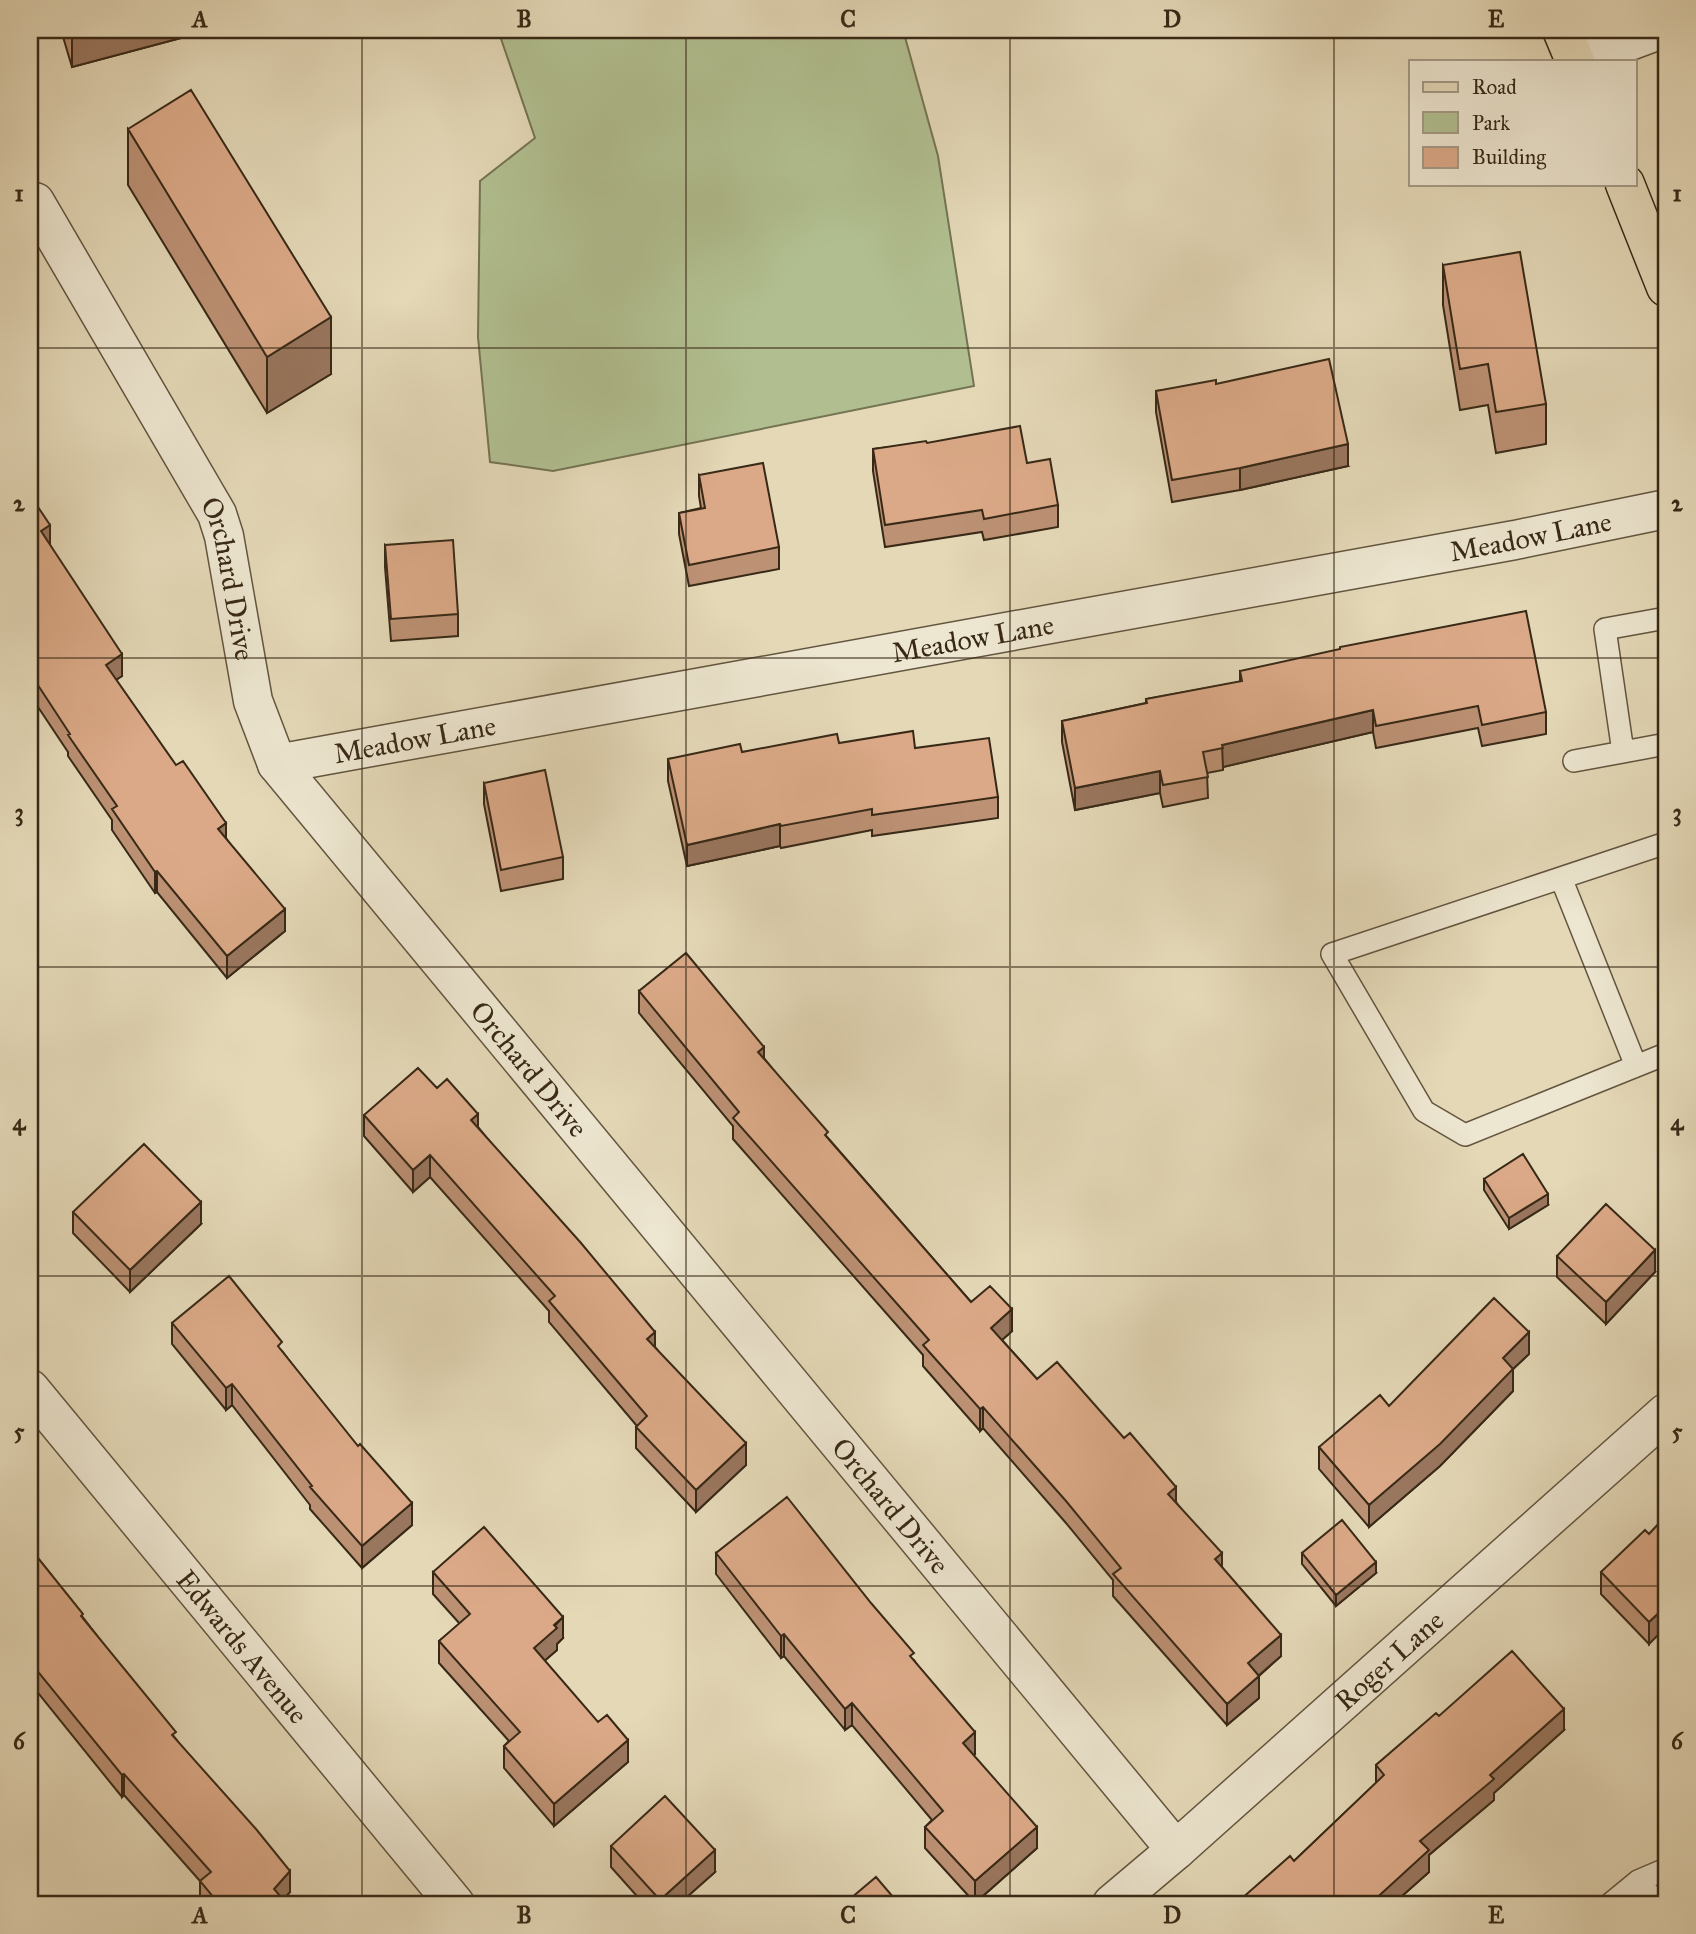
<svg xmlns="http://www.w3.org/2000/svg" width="1696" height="1934" viewBox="0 0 1696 1934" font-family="'IM FELL Great Primer',serif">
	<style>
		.green { fill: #b1bf90; stroke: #747454; stroke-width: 2 }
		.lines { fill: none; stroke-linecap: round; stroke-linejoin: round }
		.service-casing { stroke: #63553f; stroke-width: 24 }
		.minor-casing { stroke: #63553f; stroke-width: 41 }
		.primary-casing { stroke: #382917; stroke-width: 41 }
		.service { stroke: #ede6d0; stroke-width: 21 }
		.minor { stroke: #ede6d0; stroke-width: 38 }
		.primary { stroke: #e4d8b7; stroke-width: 38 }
		.wall { fill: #bc9174; stroke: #382917; stroke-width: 2 }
		.shaded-wall { fill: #99765e; stroke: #382917; stroke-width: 2 }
		.building { fill: #dba987; stroke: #382917; stroke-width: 2 }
		.grid { fill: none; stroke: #382917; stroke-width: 2; stroke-opacity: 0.55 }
		.labels { text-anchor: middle; stroke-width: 5; stroke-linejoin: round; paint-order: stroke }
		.street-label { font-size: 28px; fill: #382917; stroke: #ede6d0 }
		.neatline { fill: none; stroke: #382917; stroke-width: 2.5 }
		.grid-label { font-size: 23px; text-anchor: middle; font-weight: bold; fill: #382917 }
	</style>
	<rect width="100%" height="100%" fill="#e4d8b7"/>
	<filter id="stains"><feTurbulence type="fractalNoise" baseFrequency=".00286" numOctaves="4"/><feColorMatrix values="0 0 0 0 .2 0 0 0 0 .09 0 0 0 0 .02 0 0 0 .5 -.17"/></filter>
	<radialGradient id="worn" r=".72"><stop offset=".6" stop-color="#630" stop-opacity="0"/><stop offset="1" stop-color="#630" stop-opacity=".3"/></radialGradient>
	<path class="green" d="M498 30H908L905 37 938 156 974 386 553 471 490 462 478 337 480 181 535 138Z"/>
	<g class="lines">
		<g class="service-casing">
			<path id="service" d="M1623 752 1666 744
				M1574 761 1623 752 1605 629 1666 618
				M1666 843 1332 954 1424 1111 1465 1135 1666 1054
				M1561 878 1636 1066
				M1638 1881 1658 1904
				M1610 1904 1638 1881 1666 1869"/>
		</g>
		<g class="minor-casing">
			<g id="minor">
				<path d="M1576 61 1659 30"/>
				<path id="s1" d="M35 202 217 514 224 536 253 701 277 764 1176 1850"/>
				<path id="s2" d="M277 764 1515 540 1666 509"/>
				<path id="s3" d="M30 1389 455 1904"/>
				<path id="s4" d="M1112 1904 1176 1850 1666 1413"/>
			</g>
		</g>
		<g class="primary-casing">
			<path id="primary" d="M1562 30 1575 61
				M1625 184 1666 287"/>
		</g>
		<use href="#service" class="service"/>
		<use href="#minor" class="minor"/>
		<use href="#primary" class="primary"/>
	</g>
	<path class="wall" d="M61 30H211L72 67Z
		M128 129 331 374 267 413 128 185Z
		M1443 265 1546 404V444L1496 453 1488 405 1460 410 1443 305Z
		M1216 384 1348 466 1240 490 1172 502 1156 412V391Z
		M927 443 1027 463 1058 505V527L984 540 982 532 885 547 873 471V449Z
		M699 475 779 547V569L689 586 679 534V513L701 508 699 496Z
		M30 495 50 545 122 676 116 680 226 838 285 931 227 978 157 892 155 893 112 830V820L68 756V752L30 695Z
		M385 545 458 614V636L391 641 385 567Z
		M1240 671 1546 712V734L1482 746 1478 728 1376 748 1373 732 1223 767V770L1207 773 1208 798 1163 807 1160 793 1075 810 1062 742V721L1146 703V699L1240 682Z
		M839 743 915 748 998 797V818L872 836V830L781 848 780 846 687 866 668 781V759Z
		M484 783 563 857V879L501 891 484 804Z
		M639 991 764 1058 828 1138 971 1302 1012 1331 1002 1340 1037 1379 1176 1502 1222 1567 1281 1656 1259 1676V1698L1227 1725 1113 1596V1580L1066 1523 983 1428 980 1431 923 1366V1355L733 1139V1126L639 1013Z
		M437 1088 478 1127 655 1347 746 1465 696 1512 636 1448V1427L637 1426 549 1322V1311L430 1177 413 1192 364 1136V1115Z
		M1484 1179 1548 1205 1509 1229 1484 1190Z
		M73 1212 201 1224 130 1292 73 1233Z
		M1557 1256 1655 1272 1606 1324 1557 1277Z
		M172 1323 282 1351 412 1525 362 1568 310 1509V1505L232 1405 226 1410 172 1344Z
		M1529 1354 1513 1369V1391L1440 1466 1369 1527 1319 1469V1447L1389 1406Z
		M1666 1516 1649 1644 1601 1594V1572L1649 1534Z
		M30 1548 176 1739 290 1892 283 1900 287 1904H201L200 1903V1881L124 1795 122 1797 30 1683Z
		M716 1553 914 1660 975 1754 973 1756 1037 1848 975 1903 925 1848V1827L932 1820 852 1725 845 1730 784 1656 781 1658 716 1574Z
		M1302 1553 1376 1573 1336 1606 1302 1564Z
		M433 1572 563 1638 557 1644V1650L544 1661 628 1762 554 1826 504 1768V1746L509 1741 439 1663V1641L460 1624 433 1594Z
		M1439 1716 1564 1730 1494 1793V1800L1429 1855V1872L1393 1904H1241V1899L1294 1861 1376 1783V1765Z
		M611 1846 715 1872 679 1904H644L611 1867Z"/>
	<path class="shaded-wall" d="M72 30H211L72 67Z
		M331 317V374L267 413V357Z
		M1348 444V466L1240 490V468Z
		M50 525V547L41 531Z
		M122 654V676L106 686V665Z
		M1373 710V732L1223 767 1222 745Z
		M1160 771V793L1075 810V788Z
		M226 823V845L218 829Z
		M780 824V846L687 866V845Z
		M157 871V892L155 893V872Z
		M285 909V931L227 978V956Z
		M764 1047V1069L758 1052Z
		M478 1114V1135L471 1120Z
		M430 1155V1177L413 1192V1170Z
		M1548 1194V1205L1509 1229V1218Z
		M201 1202V1224L130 1292V1270Z
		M1655 1250V1272L1606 1324V1302Z
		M1012 1309V1331L991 1350V1328Z
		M655 1332V1354L647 1339Z
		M1529 1332V1354L1513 1369V1391L1440 1466 1369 1527V1505L1503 1358Z
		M232 1384V1405L226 1410V1388Z
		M983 1407V1428L980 1431V1409Z
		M746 1443V1465L696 1512V1490Z
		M1176 1487V1509L1168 1494Z
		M412 1503V1525L362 1568V1546Z
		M1222 1553V1574L1215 1559Z
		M1376 1562V1573L1336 1606V1595Z
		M1666 1606V1627L1649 1644V1622Z
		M563 1617V1638L557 1644V1650L534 1670V1648Z
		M784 1634V1656L781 1658V1636Z
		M1281 1635V1656L1248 1685V1663Z
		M1259 1676V1698L1227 1725V1704Z
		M852 1703V1725L845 1730V1709Z
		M1564 1709V1730L1494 1793V1800L1429 1855V1872L1393 1904H1370L1420 1841 1490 1775Z
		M975 1732V1754L963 1765V1743Z
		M628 1740V1762L554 1826V1804Z
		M124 1774V1795L122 1797V1775Z
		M1037 1827V1848L975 1903V1881Z
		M715 1850V1872L679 1904H660V1900Z
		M290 1871V1892L279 1904 274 1889Z"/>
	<path class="building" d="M191 90 331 317 267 357 128 129Z
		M1520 252 1546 404 1496 412 1488 364 1460 369 1443 265Z
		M1329 359 1348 444 1240 468 1172 480 1156 391 1216 380V384Z
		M1020 426 1027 463 1050 459 1058 505 984 519 982 510 885 525 873 449 926 441 927 443Z
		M763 463 779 547 689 565 679 513 705 508 699 475Z
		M30 495 50 525 41 531 122 654 106 665 176 765 183 761 226 823 218 829 285 909 227 956 157 871 155 872 112 809 117 806 68 735 70 734 30 673V641L37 637 30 626V613L35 610 30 603Z
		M453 540 458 614 391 619 385 545Z
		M1526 611 1546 712 1482 725 1478 706 1376 726 1373 710 1222 745 1223 748 1203 752 1208 777 1163 785 1160 771 1075 788 1062 721 1147 703 1146 699 1242 681 1240 671 1340 649V647Z
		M913 731 915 748 989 738 998 797 872 815V809L781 826 780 824 687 845 668 759 740 744 742 752 837 734 839 743Z
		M545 770 563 857 501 870 484 783Z
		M686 953 764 1047 758 1052 828 1132 825 1135 971 1302 990 1286 1012 1309 991 1328 1037 1379 1057 1362 1124 1438 1130 1433 1176 1487 1168 1494 1222 1553 1215 1559 1281 1635 1248 1663 1259 1676 1227 1704 1113 1574 1121 1568 1066 1501 983 1407 980 1409 923 1345 929 1340 733 1118 739 1112 639 991Z
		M418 1068 437 1088 447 1079 478 1114 471 1120 581 1243 655 1332 647 1339 746 1443 696 1490 636 1427 647 1416 549 1301 555 1296 430 1155 413 1170 364 1115Z
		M144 1144 201 1202 130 1270 73 1212Z
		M1523 1154 1548 1194 1509 1218 1484 1179Z
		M1606 1204 1655 1250 1606 1302 1557 1256Z
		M229 1276 282 1342 278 1346 358 1446 360 1444 412 1503 362 1546 310 1487 312 1486 232 1384 226 1388 172 1323Z
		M1494 1298 1529 1332 1503 1358 1513 1369 1440 1444 1369 1505 1319 1447 1380 1395 1389 1406Z
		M787 1497 871 1603 914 1653 910 1656 975 1732 963 1743 1037 1827 975 1881 925 1827 943 1811 852 1703 845 1709 784 1634 781 1636 716 1553Z
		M1666 1516V1606L1649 1622 1601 1572 1645 1530 1649 1534Z
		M1342 1520 1376 1562 1336 1595 1302 1553Z
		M484 1527 563 1617 554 1625 557 1628 534 1648 598 1722 607 1715 628 1740 554 1804 504 1746 520 1732 439 1641 470 1614 433 1572Z
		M30 1548 83 1614 81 1616 176 1732 172 1735 256 1829 290 1871 274 1889 287 1904H219L200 1881 211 1872 124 1774 122 1775 30 1662Z
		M1512 1651 1564 1709 1490 1775 1494 1779 1420 1841 1429 1850 1370 1904H1245L1241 1899 1290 1856 1294 1861 1384 1775 1376 1765 1436 1713 1439 1716Z
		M665 1796 715 1850 660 1900 611 1846Z
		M876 1877 899 1904H844Z"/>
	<path class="grid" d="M362 30V1904M686 30V1904M1010 30V1904M1334 30V1904M30 348H1666M30 658H1666M30 967H1666M30 1276H1666M30 1586H1666"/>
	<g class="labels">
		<g class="street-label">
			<text dy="10" stroke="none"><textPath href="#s2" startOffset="1274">Meadow Lane</textPath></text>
			<text dy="10" stroke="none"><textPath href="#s1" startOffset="427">Orchard Drive</textPath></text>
			<text dy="10" stroke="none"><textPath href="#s2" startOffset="707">Meadow Lane</textPath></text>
			<text dy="10" stroke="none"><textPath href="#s2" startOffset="140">Meadow Lane</textPath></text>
			<text dy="10" stroke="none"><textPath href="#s1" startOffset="1015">Orchard Drive</textPath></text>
			<text dy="10" stroke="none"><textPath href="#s1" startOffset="1582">Orchard Drive</textPath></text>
			<text dy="10" stroke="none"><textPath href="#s3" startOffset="334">Edwards Avenue</textPath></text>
			<text dy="10" stroke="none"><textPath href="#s4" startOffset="369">Roger Lane</textPath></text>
		</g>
	</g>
	<rect width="1696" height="1934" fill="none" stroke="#e4d8b7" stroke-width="77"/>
	<rect x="1409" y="60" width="228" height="126" fill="#ede6d0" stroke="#a59a86" stroke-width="2"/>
	<rect x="1423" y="82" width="35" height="10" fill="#e4d8b7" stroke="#a59a86" stroke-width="2"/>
	<text x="1472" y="94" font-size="21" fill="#382917">Road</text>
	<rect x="1423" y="112" width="35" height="21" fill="#b1bf90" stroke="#a59a86" stroke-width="2"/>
	<text x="1472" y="130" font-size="21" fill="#382917">Park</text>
	<rect x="1423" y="147" width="35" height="21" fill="#dba987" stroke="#a59a86" stroke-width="2"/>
	<text x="1472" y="164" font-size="21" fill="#382917">Building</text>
	<rect x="38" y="38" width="1620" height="1858" class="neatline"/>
	<g class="grid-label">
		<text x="200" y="27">A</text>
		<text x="524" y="27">B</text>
		<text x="848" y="27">C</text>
		<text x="1172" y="27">D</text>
		<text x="1496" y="27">E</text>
		<text x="19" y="201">1</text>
		<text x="1677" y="201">1</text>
		<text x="19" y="511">2</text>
		<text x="1677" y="511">2</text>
		<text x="19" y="820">3</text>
		<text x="1677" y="820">3</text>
		<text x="19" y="1130">4</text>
		<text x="1677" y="1130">4</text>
		<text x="19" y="1439">5</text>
		<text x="1677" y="1439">5</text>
		<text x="19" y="1749">6</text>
		<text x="1677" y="1749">6</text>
		<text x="200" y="1923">A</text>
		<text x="524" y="1923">B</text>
		<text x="848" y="1923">C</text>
		<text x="1172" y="1923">D</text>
		<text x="1496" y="1923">E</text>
	</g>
	<rect width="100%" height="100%" filter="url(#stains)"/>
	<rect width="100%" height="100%" fill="url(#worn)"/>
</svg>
